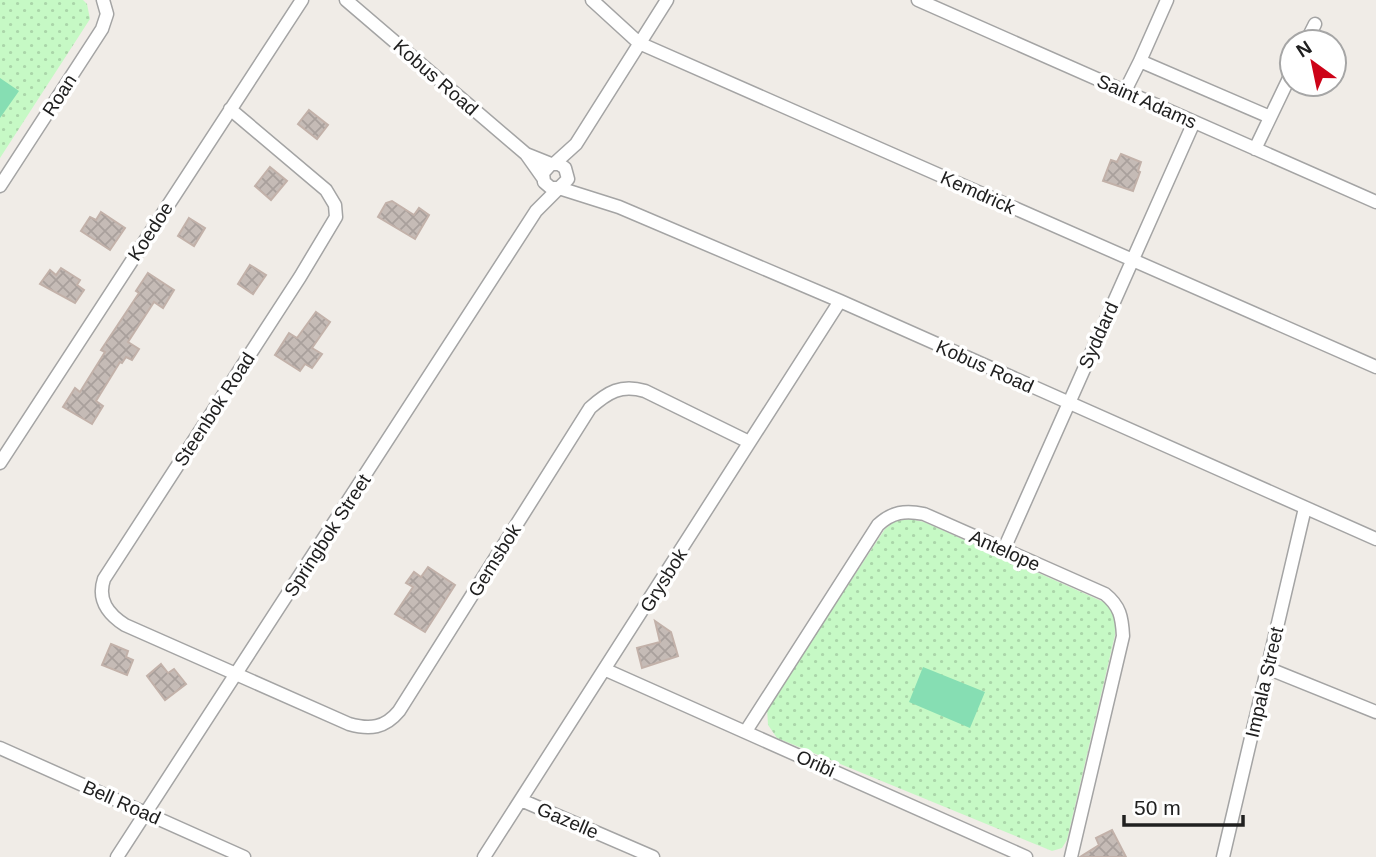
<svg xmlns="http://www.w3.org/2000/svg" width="1376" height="857" viewBox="0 0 1376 857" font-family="Helvetica,sans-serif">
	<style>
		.park { fill: url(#park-dots) }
		.pitch { fill: #86deb3 }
		.building { fill: url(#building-cross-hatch); stroke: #c2b1a9; stroke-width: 2 }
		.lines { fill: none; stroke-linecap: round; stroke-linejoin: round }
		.minor-casing { stroke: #a4a4a4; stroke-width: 15 }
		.minor { stroke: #fff; stroke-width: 12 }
		.labels { text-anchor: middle; stroke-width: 7; stroke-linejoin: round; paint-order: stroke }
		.street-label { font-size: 19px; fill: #202020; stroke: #fff }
	</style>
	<defs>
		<pattern id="park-dots" width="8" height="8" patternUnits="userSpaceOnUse" patternTransform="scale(1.75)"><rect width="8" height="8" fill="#c6f9c5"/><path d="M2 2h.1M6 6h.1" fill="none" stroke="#aad5a9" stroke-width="1.8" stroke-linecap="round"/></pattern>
		<pattern id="building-cross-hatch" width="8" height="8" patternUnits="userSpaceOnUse" patternTransform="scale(1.75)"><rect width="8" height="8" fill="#c5bbb6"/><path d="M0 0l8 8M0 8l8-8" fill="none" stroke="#a9a09c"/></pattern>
	</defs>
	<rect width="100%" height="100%" fill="#f0ece7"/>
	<path class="park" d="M0 0H83L87 4 90 19 0 158Z
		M910 519 924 522 1108 604C1115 614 1117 623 1115 635L1067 840 1062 848 1052 851 777 738 768 725 767 708 885 529 895 521Z"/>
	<path class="pitch" d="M0 78 19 91 0 118Z
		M923 667 985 692 970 728 909 702Z"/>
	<path class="building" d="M309 110 328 125 317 139 298 124Z
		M1121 154 1141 162 1138 171 1140 172 1133 191 1103 181 1111 160 1117 162Z
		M270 167 287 181 271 200 255 186Z
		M392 201 414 215 419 208 429 215 415 239 378 217 386 203Z
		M101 212 125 228 110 250 81 231 90 217 96 220Z
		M189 218 205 228 194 246 178 236Z
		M250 265 266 275 253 294 238 284Z
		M61 268 80 280 77 285 84 290 75 303 40 284 50 270 56 275Z
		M148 273 174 290 163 308 154 302 128 342 139 349 132 360 126 357 122 363 120 362 96 401 103 406 92 424 63 407 75 388 80 392 105 352 101 350 139 293 136 291Z
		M316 312 330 322 312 348 322 354 312 368 305 364 300 371 275 355 289 333 297 338Z
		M428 567 455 585 425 632 395 614 413 587 406 583 414 572 421 577Z
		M655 621 671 632 678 656 642 668 637 648 660 642Z
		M111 644 128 651 126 657 133 660 127 675 102 665Z
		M161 664 168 673 174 669 186 684 165 700 147 676Z
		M1112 830 1126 857H1080L1099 845 1096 838Z"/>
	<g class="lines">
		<g class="minor-casing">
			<path id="minor" d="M346 0 526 154 543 178
				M592 0 639 43 1376 367
				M918 0 1376 202
				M1306 42 1315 24
				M1140 61 1270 117
				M1125 91 1140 61 1167 0
				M230 109 326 190 335 205 336 217 300 277 104 579C97 600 108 614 125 625L349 724C370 730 385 728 399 711L590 408C608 392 621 384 645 391L749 442
				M1255 149 1292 72
				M526 154 551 164H559L565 168 568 179 559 188H551L544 182 543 173 551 164
				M555 163 576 144 667 0
				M0 186 102 29 107 14 103 0
				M0 463 302 0
				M1004 549 1194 122
				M1267 668 1376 712
				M606 670 1026 857
				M746 731 878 525C892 512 905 510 924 514L1105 594C1120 606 1122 617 1123 636L1071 857
				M0 748 244 857
				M521 800 653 857
				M117 857 536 211 559 188 619 207 840 301 1376 539
				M484 857 840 301
				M1223 857 1305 508"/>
		</g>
		<use href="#minor" class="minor"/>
	</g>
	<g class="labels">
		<g class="street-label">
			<text transform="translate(436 77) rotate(41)" y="7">Kobus Road</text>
			<text transform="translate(59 95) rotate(-57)" y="7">Roan</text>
			<text transform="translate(1147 101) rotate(24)" y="7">Saint Adams</text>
			<text transform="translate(978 192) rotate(24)" y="7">Kemdrick</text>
			<text transform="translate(150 231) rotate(-57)" y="7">Koedoe</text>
			<text transform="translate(1098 335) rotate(-66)" y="7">Syddard</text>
			<text transform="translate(985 366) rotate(24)" y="7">Kobus Road</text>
			<text transform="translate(214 409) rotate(-57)" y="7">Steenbok Road</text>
			<text transform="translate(327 535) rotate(-57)" y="7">Springbok Street</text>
			<text transform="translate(1005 550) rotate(24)" y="7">Antelope</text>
			<text transform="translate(494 560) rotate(-58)" y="7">Gemsbok</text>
			<text transform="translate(663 580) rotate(-58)" y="7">Grysbok</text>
			<text transform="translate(1264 682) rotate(-77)" y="7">Impala Street</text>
			<text transform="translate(816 763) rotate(24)" y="7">Oribi</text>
			<text transform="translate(122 802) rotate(24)" y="7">Bell Road</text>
			<text transform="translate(568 820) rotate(23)" y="7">Gazelle</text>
		</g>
	</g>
	<g transform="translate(1313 63) rotate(327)"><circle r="33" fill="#ffffff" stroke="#a6a6a6" stroke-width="2"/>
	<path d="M0-5L12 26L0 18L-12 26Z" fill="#cd0318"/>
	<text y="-10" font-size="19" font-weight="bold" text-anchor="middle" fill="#202020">N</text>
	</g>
	<path d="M1124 815v10h119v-10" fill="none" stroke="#202020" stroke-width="3.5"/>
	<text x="1134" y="815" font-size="21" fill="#202020" stroke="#ffffff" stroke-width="5" paint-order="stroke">50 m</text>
</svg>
